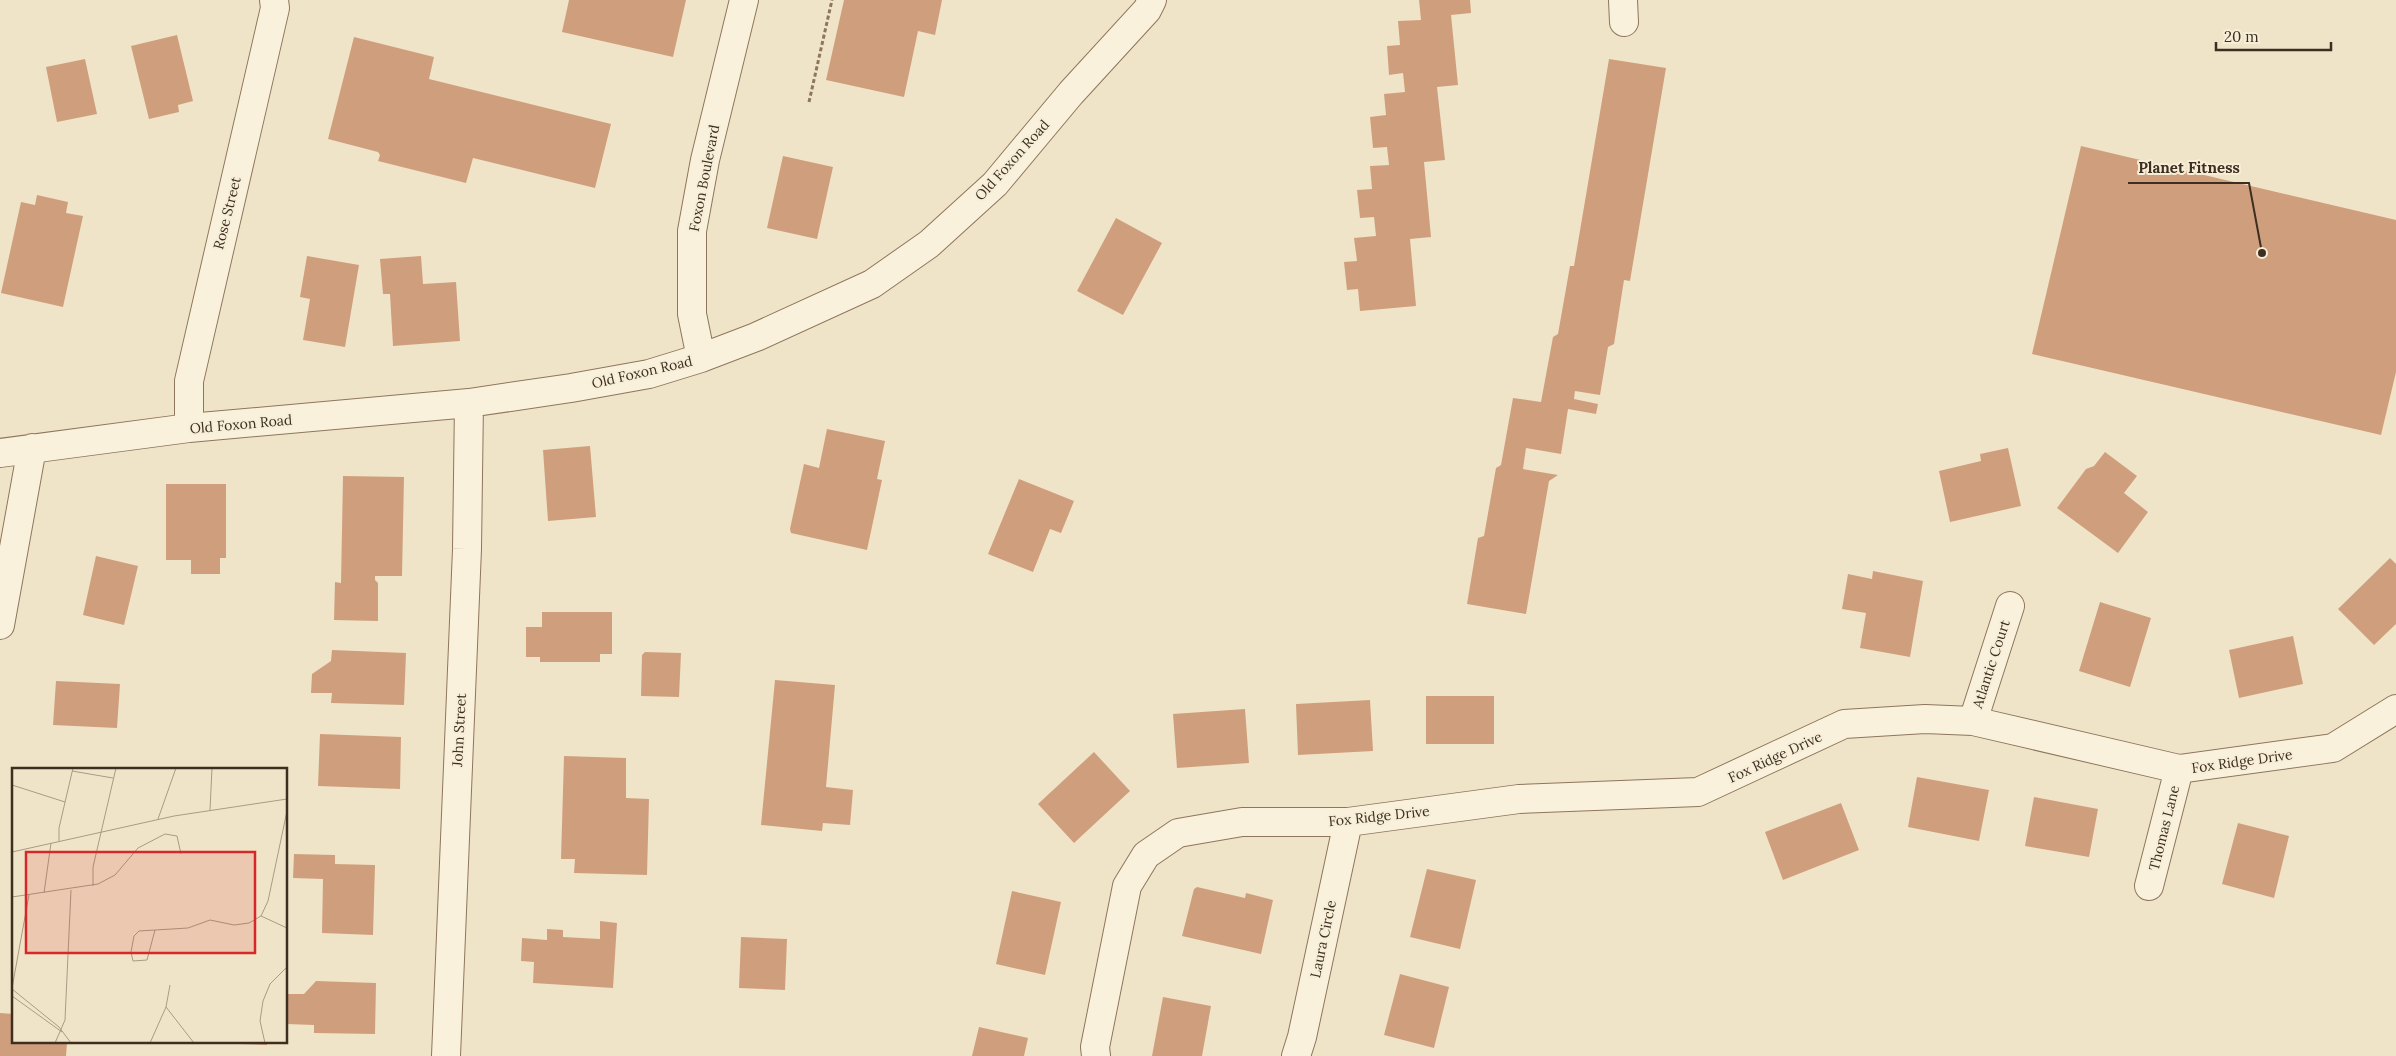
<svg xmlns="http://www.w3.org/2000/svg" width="2396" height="1056" viewBox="0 0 2396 1056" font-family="Lora,serif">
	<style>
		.building { fill: #cf9f7d }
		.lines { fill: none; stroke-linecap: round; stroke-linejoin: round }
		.minor-casing { stroke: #8d765c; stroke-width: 30 }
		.path { stroke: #8d765c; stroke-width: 3; stroke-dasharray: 4 2.5; stroke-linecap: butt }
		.minor { stroke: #faf1dc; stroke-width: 28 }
		.labels { text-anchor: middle; stroke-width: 4; stroke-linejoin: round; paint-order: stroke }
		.street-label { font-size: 14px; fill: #3d2e20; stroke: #f7eed8 }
		.inset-road { fill: none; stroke: #a89b85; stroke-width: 1 }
		.view { fill: #d62828; fill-opacity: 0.15; stroke: #d62828; stroke-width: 2.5 }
		.inset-edge { fill: none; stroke: #3d2e20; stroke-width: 2.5 }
		.leader { fill: none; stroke: #3d2e20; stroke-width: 2 }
		.callout-dot { fill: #3d2e20; stroke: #f7eed8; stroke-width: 2 }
		.callout-label { font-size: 15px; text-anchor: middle; font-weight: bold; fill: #3d2e20; stroke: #f7eed8; stroke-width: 4; stroke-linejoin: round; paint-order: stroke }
	</style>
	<rect width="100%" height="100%" fill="#f0e4c8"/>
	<path class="building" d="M569 0H686L673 57 562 32Z
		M844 0H942L935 35 918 31 904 97 826 80Z
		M1419 0H1470L1471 13 1451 15 1458 85 1437 87 1445 160 1424 162 1431 237 1410 239 1416 306 1360 311 1358 289 1347 290 1344 262 1357 261 1354 238 1376 236 1374 217 1360 218 1357 190 1372 189 1370 166 1389 165 1387 147 1373 148 1370 117 1386 115 1384 94 1405 92 1403 73 1389 75 1387 46 1400 45 1398 21 1421 20Z
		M177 35 193 101 178 105 179 112 149 119 131 46Z
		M354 37 434 57 429 79 611 124 595 188 473 158 466 183 378 161 380 155 378 152 328 139Z
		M85 59 97 114 57 122 46 67Z
		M1609 59 1666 68 1630 281 1624 280 1614 344 1608 347 1600 395 1575 391 1574 399 1598 404 1596 414 1568 409 1561 454 1526 448 1523 469 1558 475 1549 481 1526 614 1467 604 1478 538 1484 536 1496 468 1501 465 1513 398 1541 402 1553 337 1558 334 1570 266H1574Z
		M2081 146 2396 220V372L2381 435 2032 354Z
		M783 156 833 167 817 239 767 228Z
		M37 195 68 202 66 213 83 216 63 307 1 293 21 202 35 205Z
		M1116 218 1162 243 1123 315 1077 291Z
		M307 256 359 265 345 347 303 340 310 299 300 297Z
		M421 256 423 284 456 282 460 341 393 346 390 294H383L380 259Z
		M827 429 885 441 877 479 882 480 867 550 791 533 790 529 804 464 819 468Z
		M590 446 596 517 548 521 543 450Z
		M2008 448 2021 506 1950 522 1939 471 1981 461 1980 454Z
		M2105 452 2137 476 2124 493 2148 512 2118 553 2057 508 2086 469 2094 466Z
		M343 476 404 477 402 576H375V580L378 583V621L334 620 335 582 341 583Z
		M1019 479 1074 501 1061 533 1050 529 1033 572 988 554Z
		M166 484H226V558H220V574H191V560H166Z
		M96 556 138 566 124 625 83 615Z
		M2390 558 2396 564V624L2374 645 2338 609Z
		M1873 571 1923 581 1910 657 1860 648 1866 613 1842 609 1848 574 1872 579Z
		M2100 602 2151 618 2130 687 2079 671Z
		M542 612H612V654H600V662H540V657H526V627H542Z
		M2293 636 2303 684 2239 698 2229 650Z
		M332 650 406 653 404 705 331 703 332 693H311L312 674 331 661Z
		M645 652 681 653 679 697 641 696 642 655Z
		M775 680 835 685 826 787 853 790 850 825 823 823 822 831 761 825Z
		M56 681 120 684 117 728 53 725Z
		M1426 696H1494V744H1426Z
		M1370 700 1373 751 1298 755 1296 704Z
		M1245 709 1249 763 1177 768 1173 714Z
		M320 734 401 737 400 789 318 786Z
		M1094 752 1130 791 1074 843 1038 804Z
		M564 756 626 758V798L649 799 647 875 574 873 575 859H561Z
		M1917 777 1989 790 1979 841 1908 827Z
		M2034 797 2098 809 2089 857 2025 846Z
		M1841 803 1859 850 1783 880 1765 832Z
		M2238 823 2289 836 2274 898 2222 884Z
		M294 854 335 855V864L375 865 373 935 322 933 323 879 293 878Z
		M1427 869 1476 880 1460 949 1410 937Z
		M1197 887 1245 898 1246 893 1273 900 1261 954 1182 936 1194 889Z
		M1012 891 1061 902 1045 975 996 964Z
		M600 921 617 923 613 988 533 983 534 962 521 961 522 938 547 940V929L563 930V937L600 939Z
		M741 937 787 939 785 990 739 988Z
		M1400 974 1449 987 1434 1048 1384 1035Z
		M316 981 376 983 375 1034 314 1033V1025L286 1024V994H304Z
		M1163 997 1211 1006 1202 1056H1152Z
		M0 1013 14 1014V1042L67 1043 66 1056H0Z
		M979 1027 1028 1038 1024 1056H972Z
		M241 1042H267V1045L241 1044Z"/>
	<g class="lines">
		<g class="minor-casing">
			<path id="minor" d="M1623 0 1624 22
				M701 358 692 314V231L705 160 744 0
				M189 428V381L275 8 274 0
				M0 453 189 428 469 403 571 388 649 374 701 358 756 337 872 284 929 244 995 184 1071 93 1147 10 1152 0
				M0 625 32 448
				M1973 721 2010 606
				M2149 886 2179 769
				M446 1056 467 549 469 403
				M1096 1056 1095 1047 1127 886 1146 855 1178 833 1242 822H1348L1519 799 1698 792 1844 724 1925 719 1973 721 2179 769 2333 748 2396 709
				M1296 1056 1302 1037 1348 822"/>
		</g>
		<path class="path" d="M809 102 832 0"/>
		<use href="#minor" class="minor"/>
	</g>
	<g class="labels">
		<g class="street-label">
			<text transform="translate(1012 160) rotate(-48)" y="5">Old Foxon Road</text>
			<text transform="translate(704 178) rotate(-79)" y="5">Foxon Boulevard</text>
			<text transform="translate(227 213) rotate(-76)" y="5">Rose Street</text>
			<text transform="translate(642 372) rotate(-13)" y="5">Old Foxon Road</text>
			<text transform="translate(241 424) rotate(-5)" y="5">Old Foxon Road</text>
			<text transform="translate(1991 664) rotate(-72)" y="5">Atlantic Court</text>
			<text transform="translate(459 730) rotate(-87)" y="5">John Street</text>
			<text transform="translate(1775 757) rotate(-25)" y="5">Fox Ridge Drive</text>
			<text transform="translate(2242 761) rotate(-8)" y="5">Fox Ridge Drive</text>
			<text transform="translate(1379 816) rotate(-6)" y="5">Fox Ridge Drive</text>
			<text transform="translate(2164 828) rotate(-76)" y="5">Thomas Lane</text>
			<text transform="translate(1323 939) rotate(-78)" y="5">Laura Circle</text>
		</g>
	</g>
	<g transform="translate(12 768)">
		<rect width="275" height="275" fill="#f0e4c8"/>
		<path class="inset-road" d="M60 3 101 10M0 17 53 34M198 42 200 0M146 51 164 0M47 73V60L61 0M0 84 162 48 275 31M81 118V99L104 0M32 125 39 75M0 129 86 116 103 107 126 80 153 66 165 68 169 86M249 148 275 160M143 162 135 192 121 193 119 184 122 168 127 163 176 160 198 152 222 157 237 155 249 148 256 133 275 43M0 220 17 127M0 221 47 259 59 275M0 228 50 264M154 239 182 275M43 275 53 252 59 122M138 275 154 239 158 217M253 275 248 253 251 233 258 216 275 199"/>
		<path class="view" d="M14 84H243V185H14Z"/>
		<rect width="275" height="275" class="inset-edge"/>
	</g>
	<path class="leader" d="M2262 253L2249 183H2128"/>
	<circle class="callout-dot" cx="2262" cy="253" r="5"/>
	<g class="callout-label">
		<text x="2189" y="173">Planet Fitness</text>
	</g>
	<path d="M2216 42v8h115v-8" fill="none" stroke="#3d2e20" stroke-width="2.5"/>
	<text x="2224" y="42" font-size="15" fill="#3d2e20" stroke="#f7eed8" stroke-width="4" paint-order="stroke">20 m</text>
</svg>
